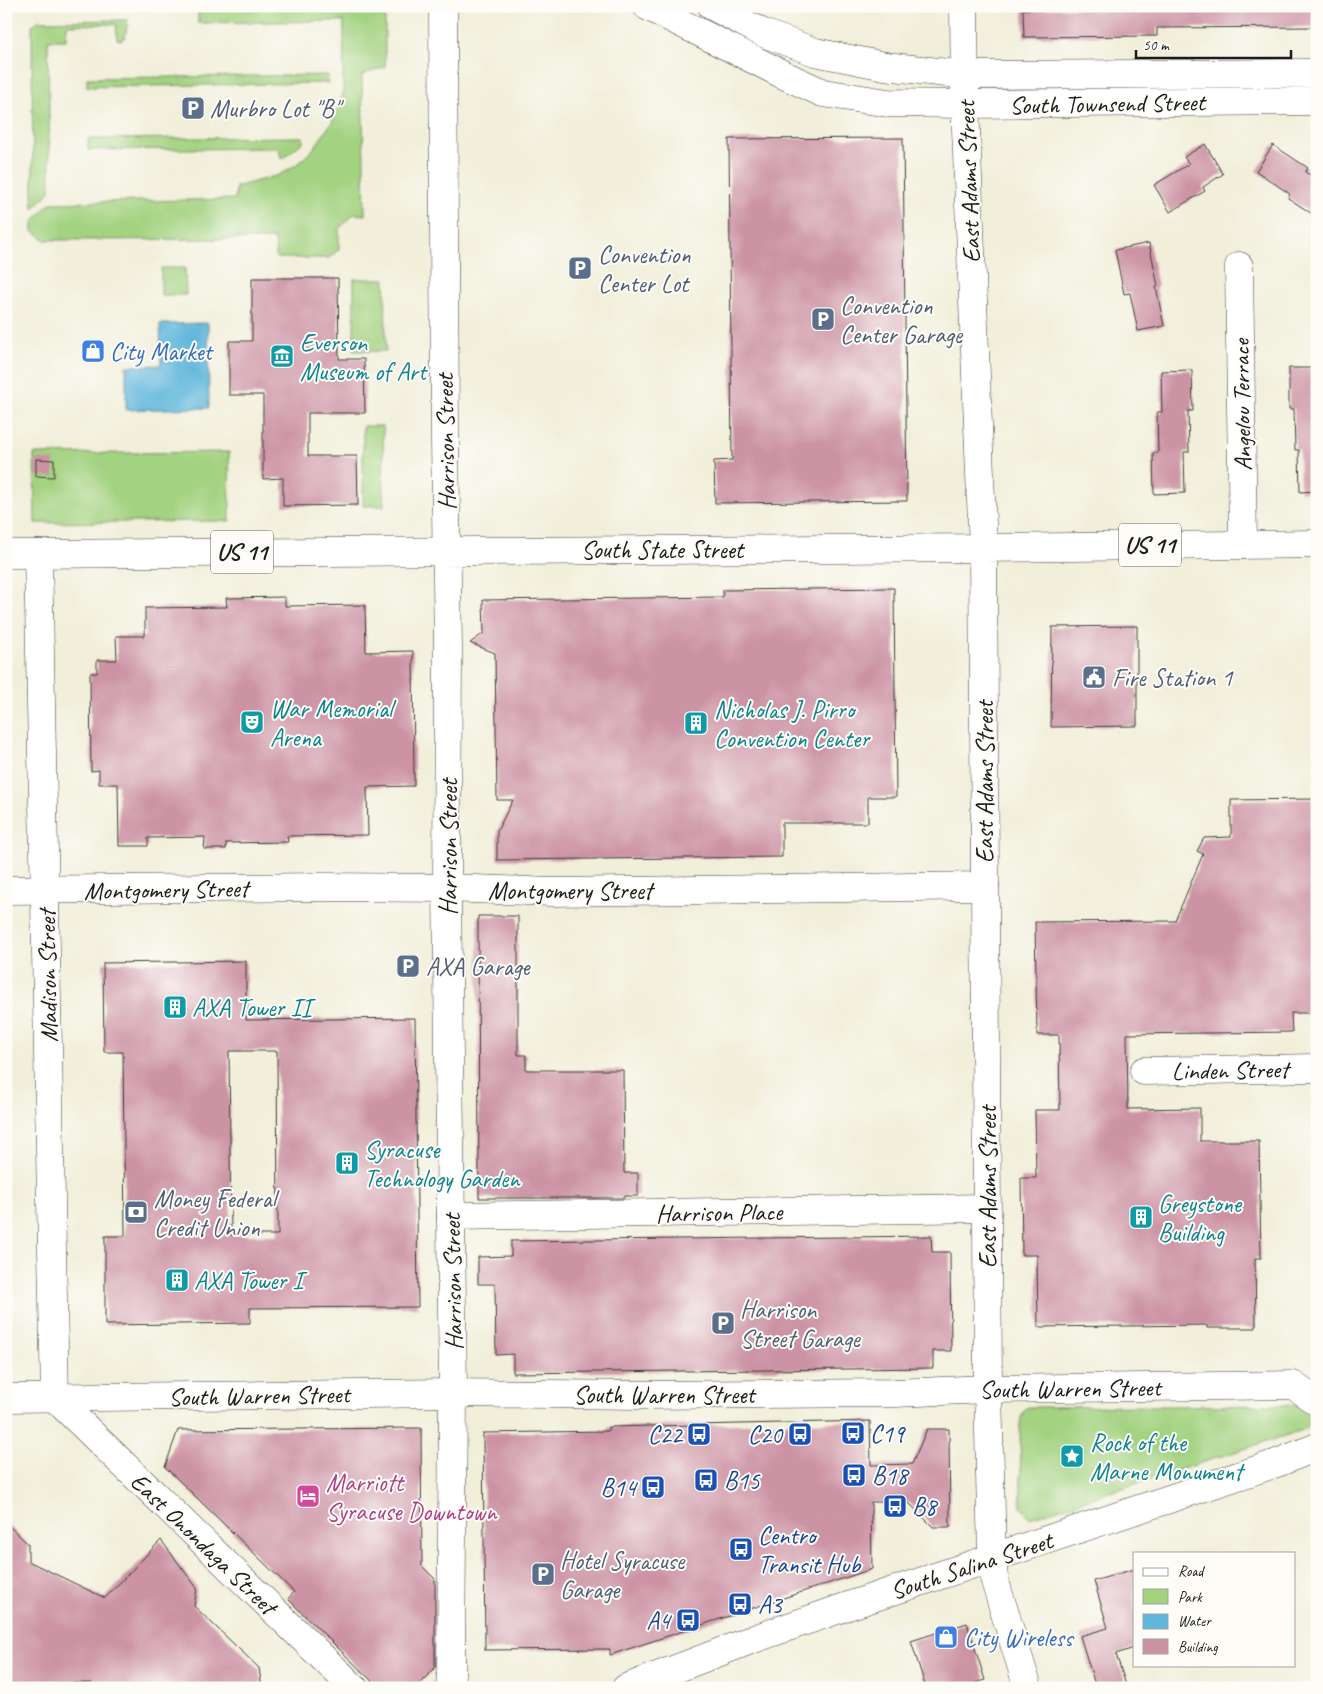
<svg xmlns="http://www.w3.org/2000/svg" width="1323" height="1694" viewBox="0 0 1323 1694" font-family="Caveat,sans-serif">
	<style>
		.green { fill: #a3d280; stroke: #60774e }
		.water { fill: #5eb6db; stroke: #3d697c }
		.building { fill: #cc93a4; fill-rule: evenodd }
		.lines { fill: none; stroke-linecap: round; stroke-linejoin: round }
		.minor-casing { stroke: #3c3c38; stroke-width: 29 }
		.major-casing { stroke: #3c3c38; stroke-width: 29 }
		.minor { stroke: #fff; stroke-width: 28 }
		.major { stroke: #fff; stroke-width: 28 }
		.labels { text-anchor: middle; stroke-width: 4; stroke-linejoin: round; paint-order: stroke }
		.shield { fill: #fdfcf7; stroke: #605f5e; stroke-width: 1 }
		.shield-label { font-size: 24px; font-weight: bold; fill: #1c1c1c }
		.street-label { font-size: 25px; fill: #1c1c1c; stroke: #fdfcf7 }
		.service-label { font-size: 25px; fill: #4e5e75; stroke: #fdfcf7; text-anchor: start }
		.culture-label { font-size: 25px; fill: #0d838f; stroke: #fdfcf7; text-anchor: start }
		.shop-label { font-size: 25px; fill: #366cbe; stroke: #fdfcf7; text-anchor: start }
		.transit-label { font-size: 25px; fill: #164399; stroke: #fdfcf7; text-anchor: start }
		.hotel-label { font-size: 25px; fill: #b23c85; stroke: #fdfcf7; text-anchor: start }
	</style>
	<rect width="100%" height="100%" fill="#fdfcf7"/>
	<filter id="ink" filterUnits="userSpaceOnUse"><feTurbulence type="fractalNoise" baseFrequency=".02" numOctaves="2"/><feDisplacementMap in="SourceGraphic" scale="10" xChannelSelector="R" yChannelSelector="G"/><feConvolveMatrix kernelMatrix="1 2 1 2 8 2 1 2 1" color-interpolation-filters="sRGB"/></filter>
	<filter id="wash" filterUnits="userSpaceOnUse"><feTurbulence type="fractalNoise" baseFrequency=".0096" numOctaves="4" result="noise"/><feDisplacementMap in="SourceGraphic" scale="20" xChannelSelector="R" yChannelSelector="G"/><feGaussianBlur stdDeviation="1.12" result="paint"/><feColorMatrix in="noise" values="0 0 0 0 0 0 0 0 0 0 0 0 0 0 0 0 0 1.4 0 .05"/><feComposite in="paint" operator="in"/></filter>
	<g filter="url(#wash)">
		<rect width="100%" height="100%" fill="#f1eed9"/>
		<path class="green" d="M198 6H385V67L362 75 365 215 354 214 339 229V249L329 258H276L275 239 45 240 33 231V222L50 203 235 199 236 187 279 175 299 163 314 148 332 122 343 94 344 21 198 23Z
			M128 20 125 37 121 40 117 39 116 24 67 25 66 40H48L50 192 33 209 32 26 38 21Z
			M328 75V83L87 87V78Z
			M303 137V142L283 158H281L279 148 88 150V139Z
			M161 268H185L186 295H161Z
			M354 279H385L386 351H354Z
			M363 426H383L384 506H363Z
			M229 452 230 521 35 523 34 454Z
			M1301 1405C1310 1412 1312 1418 1306 1429L1030 1518 1021 1507 1020 1424C1021 1417 1022 1411 1028 1407Z"/>
		<path class="water" d="M208 323 209 408 126 410V366L161 365 160 324Z"/>
		<g id="blocks">
			<path class="building" d="M1178 6H1317V27L1157 28V36L1024 37 1023 9Z
				M903 138 907 501 715 503 714 461 732 460 729 139Z
				M1205 144 1223 174 1203 187 1205 191 1170 212 1154 185 1189 164 1184 157Z
				M1273 145 1308 168 1305 172 1317 179V217L1288 198 1290 194 1256 171Z
				M1149 243 1158 286 1156 287 1164 326 1138 331 1130 293 1124 294 1115 250Z
				M252 278H338L339 359H364L365 413H308V456H357L358 505 283 506V478L263 479V395H229V341H252Z
				M1289 368H1317V491L1300 492 1299 450H1295L1294 409H1289Z
				M1192 370 1193 411H1188L1189 452H1184L1185 493 1154 494 1153 453H1158L1157 412H1162L1161 371Z
				M36 459 54 460V477L36 476Z
				M894 588 896 797H868V823H782V857L497 860V831L513 800H497L495 653 470 643 484 633 483 600 723 597V590Z
				M285 597V606L365 605 366 652 413 651 414 786 367 787 368 835 287 836 288 842 226 843V849H204L205 837 148 838V846H119L118 784H99V770L91 771 90 673H97V660H117L116 636H145V608L227 607 226 598Z
				M1137 626V726L1051 727 1052 627Z
				M1317 799V1013H1291L1292 1032 1127 1034 1128 1109 1200 1108V1141H1259L1261 1258H1255L1256 1328H1207V1325L1038 1327 1037 1255H1022L1021 1178H1036L1035 1110H1060L1059 1035H1037L1035 922 1175 921 1203 854 1197 851 1204 838 1231 837V800Z
				M478 916H518V1055H526V1070H623L624 1173H638V1196H624V1198H479Z
				M246 961V1020L415 1018 418 1307 250 1308V1323L105 1325V1236H125L123 1052H104L103 963ZM229 1051H277L278 1235H231Z
				M931 1236 932 1252H950L951 1351H933V1368L513 1373V1354L496 1355 495 1284H478V1257L511 1256V1241Z
				M870 1421 871 1465 912 1464 927 1429H949L950 1527H933L908 1502H871L872 1569 610 1655V1649L485 1650 483 1433 608 1431V1427Z
				M421 1428 422 1566 435 1579V1668L415 1688H379L288 1599 294 1592 165 1467 178 1430Z
				M6 1523 28 1544V1561L105 1598 161 1540 197 1588 194 1606 259 1668 262 1688H92V1683H56V1688H6Z
				M1134 1569V1648L1116 1654 1127 1688H1096L1080 1636 1108 1628 1094 1581Z
				M967 1623 985 1680 960 1688H926L911 1641Z"/>
		</g>
	</g>
	<g filter="url(#ink)">
		<use href="#blocks" fill-opacity="0" stroke="#3c3c38" stroke-width="1"/>
		<g class="lines">
			<g class="minor-casing">
				<g id="minor">
					<path d="M647 6 784 75 823 93 888 103 965 104 1317 101"/>
					<path d="M712 6 763 33 815 52 885 66 965 75 1317 73"/>
					<path d="M1239 266 1243 545"/>
					<path d="M38 554 55 1398"/>
					<path d="M6 890 323 887 447 888 552 892 985 886"/>
					<path id="s1" d="M1144 1071 1317 1068"/>
					<path d="M451 1216 986 1208"/>
					<path id="s2" d="M6 1398 453 1393 641 1395 895 1393 988 1389 1293 1385 1317 1402"/>
					<path d="M55 1398 354 1688"/>
				</g>
			</g>
			<g class="major-casing">
				<path id="major" d="M443 6 445 439 448 649 447 888 453 1393 451 1674 450 1688
					M964 6 965 104 983 548 988 1389 992 1557 994 1578 1028 1688
					M6 554 983 548 1317 544
					M626 1688 751 1640 851 1605 1277 1463 1317 1447"/>
			</g>
			<use href="#minor" class="minor"/>
			<use href="#major" class="major"/>
		</g>
	</g>
	<defs>
		<g id="parking-square" transform="scale(1.25)"><rect x="-9" y="-9" width="18" height="18" rx="4" fill="#5c6f8a" stroke="#fdfcf7"/><path d="M-3.5-5.5H1a3.5 3.5 0 0 1 0 7H-1V5.5H-3.5ZM-1-3.4V-.6H.8a1.4 1.4 0 0 0 0-2.8Z" fill="#fff"/></g>
		<g id="shop-square" transform="scale(1.25)"><rect x="-9" y="-9" width="18" height="18" rx="4" fill="#3f7fe0" stroke="#fdfcf7"/><path d="M-5-2.5h2.3a2.7 3.5 0 0 1 5.4 0H5L5.5 6h-11ZM-1.5-2.5h3a1.5 2.3 0 0 0-3 0Z" fill="#fff"/></g>
		<g id="museum-square" transform="scale(1.25)"><rect x="-9" y="-9" width="18" height="18" rx="4" fill="#0f9aa8" stroke="#fdfcf7"/><path d="M0-6L6-3V-2H-6V-3ZM-5-1h2V3h-2ZM-1-1h2V3h-2ZM3-1h2V3H3ZM-6 4H6V6H-6Z" fill="#fff"/></g>
		<g id="civic-square" transform="scale(1.25)"><rect x="-9" y="-9" width="18" height="18" rx="4" fill="#5c6f8a" stroke="#fdfcf7"/><path d="M-.6-6.5H3V-4.5H.6V-3L4-1V1h2V6H-6V1h2V-1L-.6-3ZM-1.2 2.5V6h2.4V2.5Z" fill="#fff"/></g>
		<g id="theatre-square" transform="scale(1.25)"><rect x="-9" y="-9" width="18" height="18" rx="4" fill="#0f9aa8" stroke="#fdfcf7"/><path d="M-5-5.5Q0-4 5-5.5V0Q5 5 0 6Q-5 5-5 0ZM-3.3-2.5H-1v1.5H-3.3ZM1-2.5H3.3v1.5H1ZM-2.8 1Q0 5.5 2.8 1Z" fill="#fff"/></g>
		<g id="building-square" transform="scale(1.25)"><rect x="-9" y="-9" width="18" height="18" rx="4" fill="#0f9aa8" stroke="#fdfcf7"/><path d="M-4-6H4V6H1V3H-1V6H-4ZM-2.5-4.3h1.7v1.8h-1.7ZM.8-4.3h1.7v1.8H.8ZM-2.5-1h1.7V.8h-1.7ZM.8-1h1.7V.8H.8Z" fill="#fff"/></g>
		<g id="bank-square" transform="scale(1.25)"><rect x="-9" y="-9" width="18" height="18" rx="4" fill="#5c6f8a" stroke="#fdfcf7"/><path d="M-6-4H6V4H-6ZM0-2.3a2.3 2.3 0 1 0 0 4.6a2.3 2.3 0 1 0 0-4.6Z" fill="#fff"/></g>
		<g id="bus-square" transform="scale(1.25)"><rect x="-9" y="-9" width="18" height="18" rx="4" fill="#1a4fb4" stroke="#fdfcf7"/><path d="M-5-6H5V4H4V6H2V4H-2V6H-4V4H-5ZM-3.5-4V0h7V-4ZM-3.5 1.2v1.5H-2V1.2ZM2 1.2v1.5H3.5V1.2Z" fill="#fff"/></g>
		<g id="sight-square" transform="scale(1.25)"><rect x="-9" y="-9" width="18" height="18" rx="4" fill="#0f9aa8" stroke="#fdfcf7"/><path d="M0-6L1.8-2.2L6-1.7L2.9 1.2L3.7 5.4L0 3.3L-3.7 5.4L-2.9 1.2L-6-1.7L-1.8-2.2Z" fill="#fff"/></g>
		<g id="hotel-square" transform="scale(1.25)"><rect x="-9" y="-9" width="18" height="18" rx="4" fill="#d1479c" stroke="#fdfcf7"/><path d="M-6-4.5h1.5V1H6V5H4.5V3h-9V5H-6ZM-4 0a1.8 1.8 0 1 1 3.6 0ZM.5 0V-2.5h3Q6-2.5 6 0Z" fill="#fff"/></g>
	</defs>
	<g fill-rule="evenodd">
		<use href="#parking-square" x="193" y="108"/>
		<use href="#parking-square" x="580" y="268"/>
		<use href="#parking-square" x="823" y="319"/>
		<use href="#shop-square" x="93" y="351"/>
		<use href="#museum-square" x="282" y="356"/>
		<use href="#civic-square" x="1094" y="677"/>
		<use href="#theatre-square" x="252" y="722"/>
		<use href="#building-square" x="696" y="723"/>
		<use href="#parking-square" x="408" y="966"/>
		<use href="#building-square" x="175" y="1007"/>
		<use href="#building-square" x="347" y="1163"/>
		<use href="#bank-square" x="136" y="1212"/>
		<use href="#building-square" x="1141" y="1217"/>
		<use href="#building-square" x="177" y="1280"/>
		<use href="#parking-square" x="723" y="1323"/>
		<use href="#bus-square" x="853" y="1433"/>
		<use href="#bus-square" x="699" y="1434"/>
		<use href="#bus-square" x="800" y="1434"/>
		<use href="#sight-square" x="1072" y="1456"/>
		<use href="#bus-square" x="854" y="1475"/>
		<use href="#bus-square" x="706" y="1480"/>
		<use href="#bus-square" x="653" y="1487"/>
		<use href="#hotel-square" x="308" y="1496"/>
		<use href="#bus-square" x="895" y="1506"/>
		<use href="#bus-square" x="741" y="1549"/>
		<use href="#parking-square" x="543" y="1574"/>
		<use href="#bus-square" x="740" y="1604"/>
		<use href="#bus-square" x="688" y="1620"/>
		<use href="#shop-square" x="946" y="1637"/>
	</g>
	<g class="labels">
		<g class="shield">
			<rect x="1119" y="523.5" width="62" height="43" rx="4"/>
			<rect x="211" y="530.5" width="62" height="43" rx="4"/>
		</g>
		<g class="shield-label">
			<text x="1150" y="553">US 11</text>
			<text x="242" y="560">US 11</text>
		</g>
		<g class="street-label">
			<text transform="translate(1107 103) rotate(-1)" y="9">South Townsend Street</text>
			<text transform="translate(968 182) rotate(-92)" y="9">East Adams Street</text>
			<text transform="translate(1241 405) rotate(-91)" y="9">Angelou Terrace</text>
			<text transform="translate(445 442) rotate(-91)" y="9">Harrison Street</text>
			<text x="662" y="558">South State Street</text>
			<text transform="translate(984 782) rotate(-90)" y="9">East Adams Street</text>
			<text transform="translate(448 847) rotate(-90)" y="9">Harrison Street</text>
			<text transform="translate(166 889) rotate(-1)" y="9">Montgomery Street</text>
			<text x="570" y="899">Montgomery Street</text>
			<text transform="translate(47 976) rotate(-91)" y="9">Madison Street</text>
			<text dy="9" stroke="none"><textPath href="#s1" startOffset="86">Linden Street</textPath></text>
			<text transform="translate(987 1187) rotate(-90)" y="9">East Adams Street</text>
			<text transform="translate(719 1212) rotate(-1)" y="9">Harrison Place</text>
			<text transform="translate(452 1282) rotate(-91)" y="9">Harrison Street</text>
			<text dy="9" stroke="none"><textPath href="#s2" startOffset="1064">South Warren Street</textPath></text>
			<text x="664" y="1403">South Warren Street</text>
			<text transform="translate(259 1395) rotate(-1)" y="9">South Warren Street</text>
			<text transform="translate(204 1543) rotate(44)" y="9">East Onondaga Street</text>
			<text transform="translate(971 1565) rotate(-18)" y="9">South Salina Street</text>
		</g>
		<g class="service-label">
			<text x="210" y="117">Murbro Lot "B"</text>
			<text x="598" y="263">Convention<tspan x="598" dy="29">Center Lot</tspan></text>
			<text x="840" y="314">Convention<tspan x="840" dy="29">Center Garage</tspan></text>
			<text x="1112" y="686">Fire Station 1</text>
			<text x="426" y="975">AXA Garage</text>
			<text x="154" y="1207">Money Federal<tspan x="154" dy="29">Credit Union</tspan></text>
			<text x="740" y="1318">Harrison<tspan x="740" dy="29">Street Garage</tspan></text>
			<text x="560" y="1569">Hotel Syracuse<tspan x="560" dy="29">Garage</tspan></text>
		</g>
		<g class="culture-label">
			<text x="300" y="351">Everson<tspan x="300" dy="29">Museum of Art</tspan></text>
			<text x="270" y="717">War Memorial<tspan x="270" dy="29">Arena</tspan></text>
			<text x="714" y="718">Nicholas J. Pirro<tspan x="714" dy="29">Convention Center</tspan></text>
			<text x="192" y="1016">AXA Tower II</text>
			<text x="364" y="1158">Syracuse<tspan x="364" dy="29">Technology Garden</tspan></text>
			<text x="1158" y="1212">Greystone<tspan x="1158" dy="29">Building</tspan></text>
			<text x="194" y="1289">AXA Tower I</text>
			<text x="1090" y="1451">Rock of the<tspan x="1090" dy="29">Marne Monument</tspan></text>
		</g>
		<g class="shop-label">
			<text x="110" y="360">City Market</text>
			<text x="964" y="1646">City Wireless</text>
		</g>
		<g class="transit-label">
			<text x="870" y="1442">C19</text>
			<text x="682" y="1443" text-anchor="end">C22</text>
			<text x="782" y="1443" text-anchor="end">C20</text>
			<text x="872" y="1484">B18</text>
			<text x="724" y="1489">B15</text>
			<text x="636" y="1496" text-anchor="end">B14</text>
			<text x="912" y="1515">B8</text>
			<text x="758" y="1544">Centro<tspan x="758" dy="29">Transit Hub</tspan></text>
			<text x="758" y="1613">A3</text>
			<text x="670" y="1629" text-anchor="end">A4</text>
		</g>
		<g class="hotel-label">
			<text x="326" y="1491">Marriott<tspan x="326" dy="29">Syracuse Downtown</tspan></text>
		</g>
	</g>
	<rect width="1323" height="1694" fill="none" stroke="#fdfcf7" stroke-width="25"/>
	<rect x="1133" y="1552" width="162" height="115" fill="#fdfcf7" stroke="#a3a29f"/>
	<rect x="1143" y="1568" width="25" height="8" fill="#ffffff" stroke="#a3a29f"/>
	<text x="1178" y="1576" font-size="15" fill="#1c1c1c">Road</text>
	<rect x="1143" y="1589" width="25" height="15" fill="#a3d280" stroke="#a3a29f"/>
	<text x="1178" y="1602" font-size="15" fill="#1c1c1c">Park</text>
	<rect x="1143" y="1614" width="25" height="15" fill="#5eb6db" stroke="#a3a29f"/>
	<text x="1178" y="1626" font-size="15" fill="#1c1c1c">Water</text>
	<rect x="1143" y="1639" width="25" height="15" fill="#cc93a4" stroke="#a3a29f"/>
	<text x="1178" y="1652" font-size="15" fill="#1c1c1c">Building</text>
	<path d="M1136 50v8h155v-8" fill="none" stroke="#1c1c1c" stroke-width="2.5"/>
	<text x="1143" y="50" font-size="15" fill="#1c1c1c" stroke="#fdfcf7" stroke-width="4" paint-order="stroke">50 m</text>
</svg>
